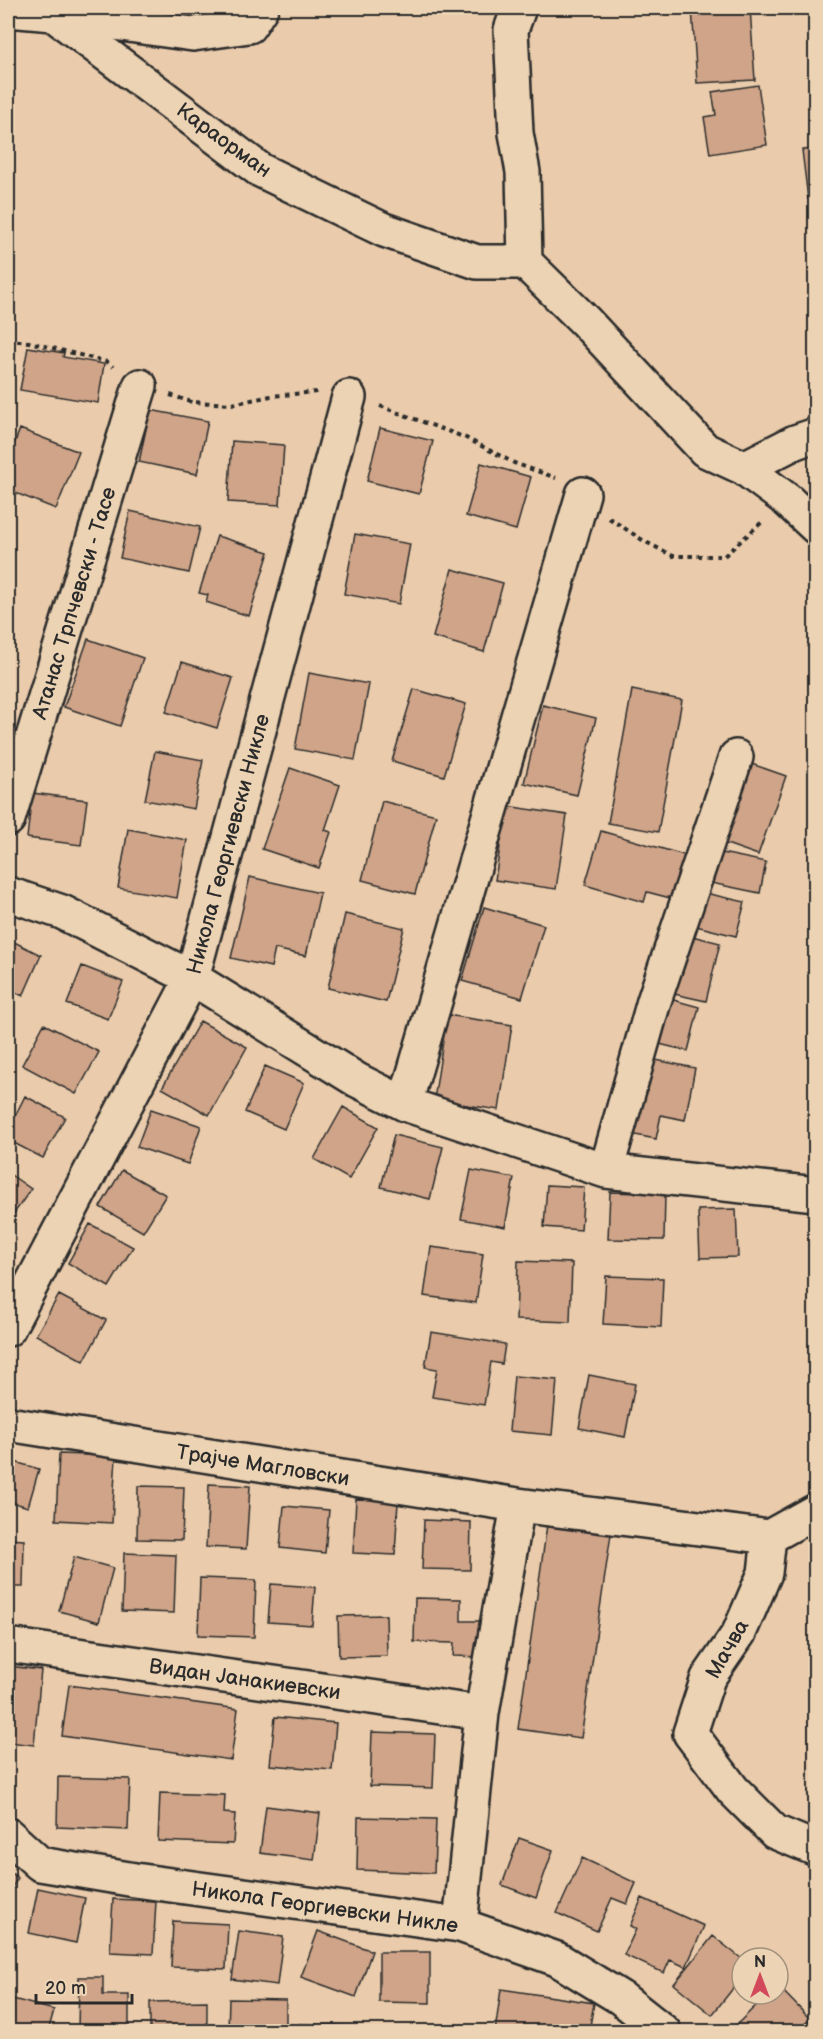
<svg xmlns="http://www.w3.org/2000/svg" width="823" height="2039" viewBox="0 0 823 2039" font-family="'Balsamiq Sans',sans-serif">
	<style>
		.building { fill: #cfa488; stroke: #2b2b2b; stroke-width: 1.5 }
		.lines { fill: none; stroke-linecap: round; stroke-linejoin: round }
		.minor-casing { stroke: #2b2b2b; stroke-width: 38 }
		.path { stroke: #2b2b2b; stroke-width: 4; stroke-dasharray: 4.5 4.5; stroke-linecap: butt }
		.minor { stroke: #ecd3b3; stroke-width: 33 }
		.labels { text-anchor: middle; stroke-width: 4.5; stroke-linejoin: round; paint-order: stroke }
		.street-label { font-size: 21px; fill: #2b2b2b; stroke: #ecd3b3 }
	</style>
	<rect width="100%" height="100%" fill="#eaccac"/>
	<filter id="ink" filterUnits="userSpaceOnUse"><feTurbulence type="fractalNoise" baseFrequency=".0167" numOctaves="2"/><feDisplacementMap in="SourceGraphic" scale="12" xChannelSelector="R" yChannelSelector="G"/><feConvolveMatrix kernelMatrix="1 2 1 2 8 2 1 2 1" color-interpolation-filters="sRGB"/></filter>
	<g filter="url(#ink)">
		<path class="building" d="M692 8H750L755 80 697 83Z
			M758 85 767 145 710 154 704 117 716 115 712 92Z
			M816 149V199H808L802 150Z
			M28 347 64 353 63 357 104 364 98 403 20 390Z
			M150 410 208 421 197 474 139 462Z
			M380 428 433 441 419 494 367 481Z
			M20 429 79 452 56 509 8 490V460Z
			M232 441 284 445 280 505 228 502Z
			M481 463 531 477 516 530 466 516Z
			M130 511 200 527 189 573 120 558Z
			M355 534 410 544 399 604 344 594Z
			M217 536 269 552 249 616 206 602 208 595 199 593Z
			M452 569 503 583 484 652 433 637Z
			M88 639 143 658 120 726 64 707Z
			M182 662 233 678 217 728 166 712Z
			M309 673 369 684 355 760 295 749Z
			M414 689 466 704 444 776 392 761Z
			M632 690 682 700 658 832 608 823Z
			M543 705 596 718 577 795 524 783Z
			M155 751 203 760 194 809 145 800Z
			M746 762 786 776 758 855 718 841Z
			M290 768 340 785 325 830 331 832 319 868 262 849Z
			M32 793 87 800 81 845 27 838Z
			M382 801 436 815 415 894 362 880Z
			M506 806 567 815 556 889 495 880Z
			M128 829 187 840 177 898 118 888Z
			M601 831 691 857 678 900 647 892 644 902 585 885Z
			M712 851 766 862 760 893 706 882Z
			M250 877 320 893 306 956 275 949 271 967 231 958Z
			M705 893 745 902 736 936 696 926Z
			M484 907 544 925 522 998 462 981Z
			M345 914 404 928 386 1002 328 988Z
			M680 933 720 943 706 1001 665 992Z
			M8 939 41 955 23 996 8 989Z
			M82 966 123 982 108 1019 67 1004Z
			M659 996 699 1007 688 1051 647 1041Z
			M447 1015 512 1025 499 1110 434 1100Z
			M200 1021 247 1047 209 1115 162 1088Z
			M44 1024 99 1052 76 1094 22 1065Z
			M641 1057 695 1068 685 1120 661 1115 656 1139 625 1133Z
			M265 1066 304 1083 284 1129 245 1112Z
			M25 1096 65 1117 43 1158 8 1140V1130Z
			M343 1107 378 1127 349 1179 314 1159Z
			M151 1109 201 1126 188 1164 137 1147Z
			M394 1135 443 1147 430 1199 381 1187Z
			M122 1170 166 1195 143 1232 100 1207Z
			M471 1170 514 1178 505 1227 461 1219Z
			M8 1173 31 1189 8 1222Z
			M547 1185 584 1187 581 1230 544 1227Z
			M610 1192 665 1194 664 1240 608 1239Z
			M736 1209 738 1257 700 1258 698 1210Z
			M90 1224 133 1247 109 1287 68 1263Z
			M431 1247 483 1254 476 1303 424 1296Z
			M518 1261 572 1263 570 1322 516 1320Z
			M606 1276 663 1278 661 1327 603 1324Z
			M59 1295 106 1320 84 1361 36 1335Z
			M431 1332 505 1344 502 1364 491 1362 484 1405 432 1397 437 1369 425 1367Z
			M589 1375 635 1384 625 1437 579 1428Z
			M514 1376 557 1380 552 1435 509 1431Z
			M59 1454 116 1456 112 1523 56 1520Z
			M8 1460 39 1469 28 1507 8 1501Z
			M209 1484 250 1486 246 1549 206 1547Z
			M138 1486 184 1487 182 1540 137 1539Z
			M356 1499 398 1501 395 1555 353 1553Z
			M284 1506 329 1510 325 1553 280 1548Z
			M424 1520 471 1522 470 1570 422 1569Z
			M547 1525 611 1534 581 1738 518 1729Z
			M8 1539 24 1540 23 1587H8Z
			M124 1553 176 1555 174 1613 122 1611Z
			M74 1557 113 1568 99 1622 59 1611Z
			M200 1578 256 1580 254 1637 198 1635Z
			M271 1584 315 1587 312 1625 268 1622Z
			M415 1598 461 1599V1621H485L484 1657 453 1656 454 1643 414 1642Z
			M386 1615 387 1656 339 1657 338 1616Z
			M8 1666 41 1670 34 1745 8 1742Z
			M69 1685 238 1709 231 1760 62 1736Z
			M275 1717 336 1723 332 1770 270 1765Z
			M372 1732 435 1734 433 1788 370 1786Z
			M58 1777 130 1779 128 1830 57 1827Z
			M160 1793 225 1795 224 1813 235 1814 233 1844 158 1841Z
			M266 1806 320 1813 314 1860 260 1853Z
			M358 1817 436 1819 434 1873 357 1870Z
			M519 1838 553 1850 536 1898 502 1885Z
			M582 1858 636 1883 627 1904 612 1898 597 1931 557 1913Z
			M8 1870 18 1878 8 1894Z
			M38 1888 85 1898 76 1943 29 1933Z
			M642 1898 704 1926 686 1967 670 1960 664 1973 624 1955 636 1929 630 1926Z
			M113 1899 156 1901 153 1954 110 1952Z
			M173 1921 228 1924 226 1969 171 1967Z
			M239 1931 283 1937 277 1985 232 1979Z
			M318 1931 372 1951 356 1997 301 1977Z
			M713 1936 742 1959V1977L712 2015 674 1984Z
			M379 1952H430V2003L379 2002Z
			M79 1977H103V1995H129V2032H78Z
			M778 1986 810 2019 796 2032H729L768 1994H778Z
			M501 1989 594 2003 589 2032H495Z
			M13 1999 54 2010 48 2032H8V2019Z
			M229 1999 286 2000V2032H228Z
			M207 2001V2032H150V2002Z
			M299 2024 353 2026V2032H299Z"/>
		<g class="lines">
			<g class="minor-casing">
				<path id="minor" d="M519 8 511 30 516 133 523 172 525 262 585 321 705 450 744 468 787 500 816 527
					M8 10 53 14 260 170 384 230 477 262H525
					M56 15 193 34 249 26 261 8
					M744 468 795 442 816 435
					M8 819 140 386
					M8 894 62 912 192 978 357 1080 405 1104 606 1171 816 1194
					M405 1104 583 494
					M606 1171 654 1001 736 757
					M8 1329 192 978 349 397
					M8 1424 518 1505 769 1537 816 1511
					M769 1537 765 1573 739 1633 708 1678 690 1733 733 1790 775 1832 816 1849
					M8 1645 482 1713
					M8 1835 40 1864 135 1880 460 1925 557 1959 621 1998 664 2032
					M460 1925 482 1713 518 1505"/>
			</g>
			<path class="path" d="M8 340 29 342 107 362 113 367
				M170 395 192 402 232 404 271 396 317 392
				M380 406 466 438 514 463 556 478
				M609 518 644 541 673 556H724L762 522"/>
			<use href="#minor" class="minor"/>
		</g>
	</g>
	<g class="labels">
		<g class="street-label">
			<text transform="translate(224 140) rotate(36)" y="7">Караорман</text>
			<text transform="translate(74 603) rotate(-73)" y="7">Атанас Трпчевски - Тасе</text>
			<text transform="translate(228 844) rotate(-75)" y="7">Никола Георгиевски Никле</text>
			<text transform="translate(263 1465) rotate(9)" y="7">Трајче Магловски</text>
			<text transform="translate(727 1649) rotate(-60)" y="7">Мачва</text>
			<text transform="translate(245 1679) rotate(8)" y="7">Видан Јанакиевски</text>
			<text transform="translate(325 1907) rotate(8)" y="7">Никола Георгиевски Никле</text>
		</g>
	</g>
	<rect width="823" height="2039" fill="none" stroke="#ecd3b3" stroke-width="30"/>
	<rect x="15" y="15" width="793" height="2009" fill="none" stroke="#2b2b2b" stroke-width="2" filter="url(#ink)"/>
	<g transform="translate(760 1976)"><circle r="28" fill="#ecd3b3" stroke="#9f907d" stroke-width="1.5"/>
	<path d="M0-4.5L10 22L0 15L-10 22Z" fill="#d1495b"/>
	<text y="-9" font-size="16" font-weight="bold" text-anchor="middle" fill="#2b2b2b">N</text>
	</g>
	<path d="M36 1994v9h96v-9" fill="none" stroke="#2b2b2b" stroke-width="3"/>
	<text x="45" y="1994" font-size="18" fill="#2b2b2b" stroke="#ecd3b3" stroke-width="4.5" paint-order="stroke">20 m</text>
</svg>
